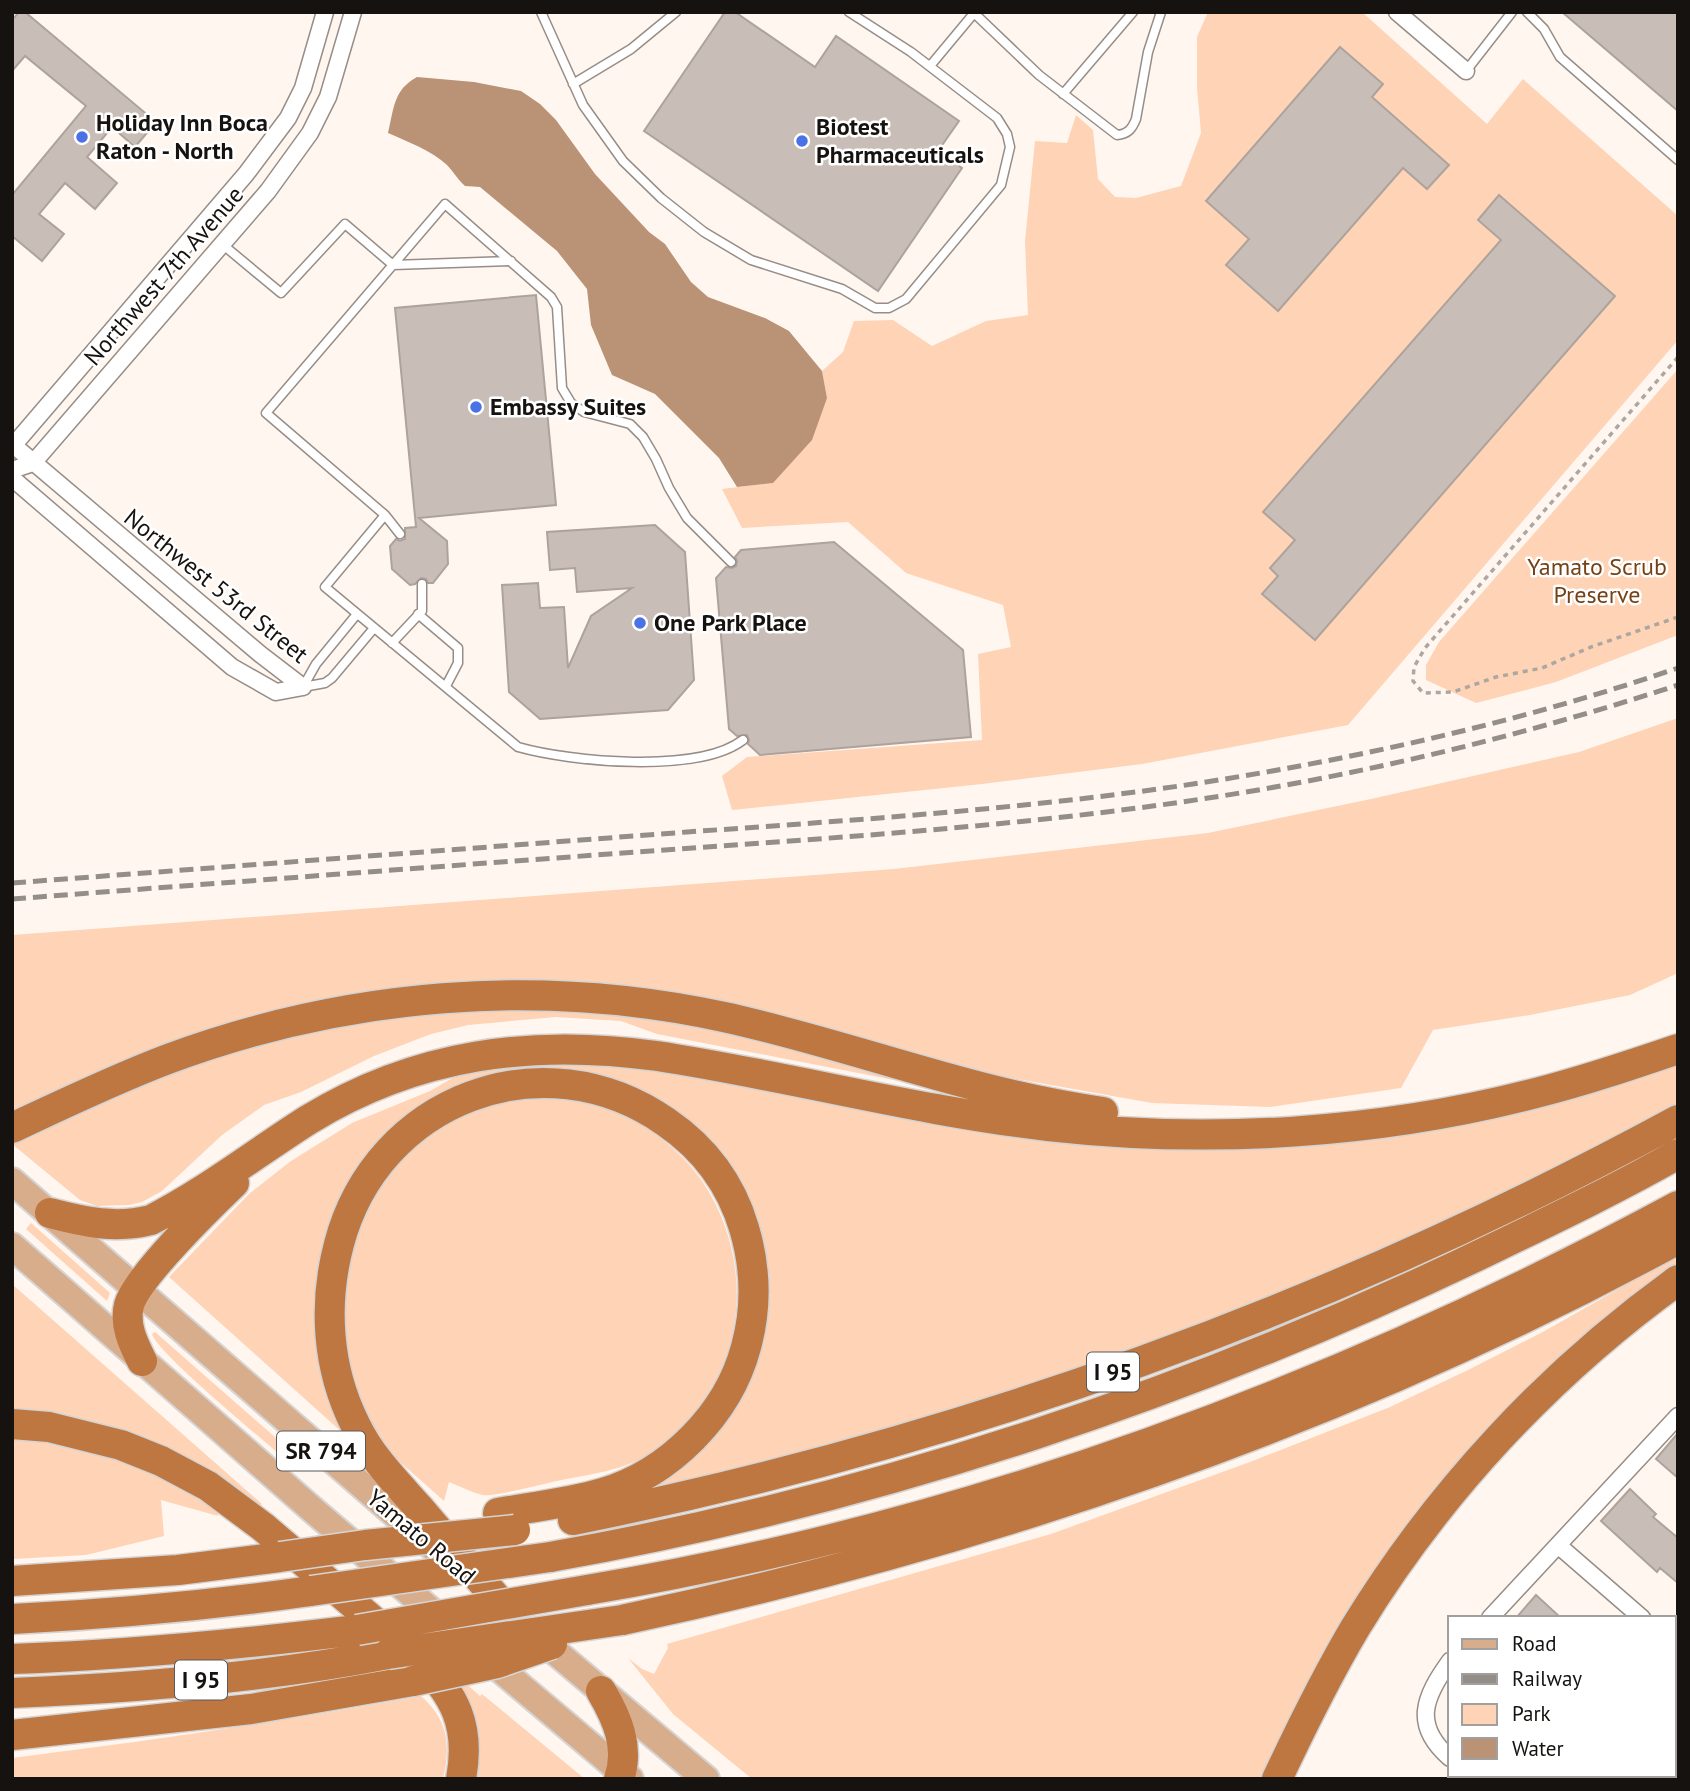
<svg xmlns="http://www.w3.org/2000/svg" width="1690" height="1791" viewBox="0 0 1690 1791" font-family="'PT Sans',sans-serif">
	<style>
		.green { fill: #fed3b6 }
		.water { fill: #ba9276 }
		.building { fill: #c9beb7; stroke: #ada39c; stroke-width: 2 }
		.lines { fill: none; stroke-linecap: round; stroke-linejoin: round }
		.lane-casing { stroke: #978d86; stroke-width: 11 }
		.street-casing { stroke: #978d86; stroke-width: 19 }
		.primary-casing { stroke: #d5d4d4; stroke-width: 30 }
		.highway-casing { stroke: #d5d4d4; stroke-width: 33 }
		.path { stroke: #ada6a1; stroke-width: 3.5; stroke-dasharray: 5 5; stroke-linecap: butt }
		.lane { stroke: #fff; stroke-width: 8 }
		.street { stroke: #fff; stroke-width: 16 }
		.primary { stroke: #d8ad8c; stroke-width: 26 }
		.highway { stroke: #be7740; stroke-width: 30 }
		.rail { stroke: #948e89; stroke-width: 5; stroke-dasharray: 14 7; stroke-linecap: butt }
		.highway-bridge-casing { stroke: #d5d4d4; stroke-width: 33; stroke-linecap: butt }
		.highway-bridge { stroke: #be7740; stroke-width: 30 }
		.poi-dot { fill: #4b72e5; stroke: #fff; stroke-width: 2.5 }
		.labels { text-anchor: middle; stroke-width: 5; stroke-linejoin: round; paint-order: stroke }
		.shield { fill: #fff; stroke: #5b5957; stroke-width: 2 }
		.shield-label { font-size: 23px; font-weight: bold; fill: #15120f }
		.poi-label { font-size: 24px; font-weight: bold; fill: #15120f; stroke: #fff; text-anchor: start }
		.street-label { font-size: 24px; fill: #15120f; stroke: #fff }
		.park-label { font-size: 24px; fill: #764114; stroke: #fff }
	</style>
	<rect width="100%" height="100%" fill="#fff6f0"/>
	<path class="green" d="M1208 12H1362L1487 124 1523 79 1678 216V340L1348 725 1142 764 982 784 732 810 722 776 747 757 982 740 978 654 1011 647 1003 605 906 573 848 522 742 528 722 489 773 483 827 398 822 371 843 352 854 321 893 320 932 346 986 321 1028 315 1025 241 1035 141 1067 143 1076 115 1093 130 1098 179 1115 197 1136 198 1181 186 1201 133 1197 87V37Z
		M1678 369V635L1556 682 1476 703 1426 680V665L1439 642Z
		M1678 718V973L1630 995 1530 1015 1433 1030 1401 1088 1270 1107 1152 1103 973 1071 784 1015 704 999 618 985 501 979 401 987 302 1004 13 1113 37 1133 156 1078 225 1053 329 1026 442 1008 622 1013 722 1029 925 1086 657 1034 621 1021 556 1017 468 1025 431 1034 374 1056 301 1092 264 1105 222 1135 162 1191 142 1202 129 1205 97 1206 80 1200 12 1144V935L894 869 1208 833 1371 799 1579 752Z
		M525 1062 630 1065 1194 1149 1678 1062V1105L1541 1178 1303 1287 1019 1393 660 1491 656 1480 728 1412 754 1217 616 1081 558 1068 527 1070 500 1073 462 1084 440 1095 398 1122 368 1152 341 1198 328 1236 344 1434 169 1277 249 1194 291 1161 352 1123 430 1091 463 1072Z
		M546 1093C565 1097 597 1099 613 1107 645 1124 682 1151 702 1181 745 1244 750 1332 706 1396 692 1417 674 1440 652 1453 624 1470 593 1474 561 1480 547 1483 494 1497 483 1495 472 1493 460 1486 449 1482L444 1501 390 1453 372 1424H366L346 1353 341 1309 348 1264 362 1212 402 1154 464 1110Z
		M31 1223 110 1293 107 1301 26 1229Z
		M1675 1257 1678 1269 1435 1501 1269 1779H752L673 1714 628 1658 642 1669 654 1674 668 1648 667 1644 1051 1534 1250 1462 1390 1407 1468 1370 1541 1333Z
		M12 1284 262 1504 258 1508 12 1414Z
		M155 1332 291 1451 293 1454 287 1461C264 1440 159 1355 152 1334Z
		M12 1437 51 1441 144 1466 216 1507 218 1516 161 1500 164 1536 86 1555 12 1559Z
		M463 1681 480 1696 482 1694 585 1779H473L468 1702 459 1682Z
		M421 1696C448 1720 451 1745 443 1779H12V1758C150 1741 286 1721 421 1696Z"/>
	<path class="water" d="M417 77 474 82 521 91 540 104 556 120 595 174 649 232 665 244 691 282 708 297 765 318 789 331 822 371 827 398 812 440 773 483 737 487 719 458 655 394 612 375 591 325 587 289 557 251 480 187 465 186C458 180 453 171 447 165 431 150 408 142 388 133 394 109 393 90 417 77Z"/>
	<path class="building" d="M19 12H25L156 122 135 147 112 127 87 157 117 183 95 209 65 183 39 214 64 234 42 261 12 236V195L86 106 25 56 12 71V20Z
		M725 12H735L815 67 836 36 959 121 938 151 962 168 878 291 644 131Z
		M1562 12H1678V111Z
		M1340 47 1383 84 1372 97 1449 165 1427 189 1403 168 1278 311 1226 265 1249 239 1206 201Z
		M1499 195 1615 296 1315 640 1262 594 1278 576 1270 568 1295 540 1263 512 1501 240 1478 220Z
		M536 295 556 505 419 518 447 541 448 564 433 583H428L426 579 421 578 415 584 410 585 392 569 390 546 396 539 400 541 405 539V528L416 527 395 308Z
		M655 525 685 552 694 680 668 710 540 719 509 692 502 585 538 583 540 608 564 607 568 668 591 616 632 588 577 592 575 568 550 570 547 532Z
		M834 542 963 650 971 737 760 755 748 744 749 740 747 735 737 736 729 729 716 578 726 567 732 568 736 566 737 561 735 557 741 550Z
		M1678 1433V1478L1656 1459Z
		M1630 1489 1656 1514 1653 1517 1678 1538V1583L1660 1568 1657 1572 1601 1521Z
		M1536 1595 1561 1618H1516Z"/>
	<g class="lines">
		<g class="lane-casing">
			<path id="lane" d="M541 12 583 105 623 161 661 198 704 232 751 260 842 289 875 308H889L906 299 1001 185 1010 147 1007 134 997 118 911 52 849 12
				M973 12 1039 75 1117 135C1128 134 1132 129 1136 119L1148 52 1161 12
				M1527 12 1544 29 1560 57 1678 160
				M930 66 975 12
				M1466 71 1512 12
				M573 84 631 49 676 12
				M1063 94 1133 12
				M222 244 281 293 345 224 393 265 511 261
				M385 515 400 534
				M731 562 687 518 669 488 656 459 643 437 630 424 584 412 571 403 562 388 557 307 551 297 445 204 266 413 385 515 325 587 518 747C571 762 698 774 743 740
				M418 614 458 648V663L446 686
				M392 643 422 611V584
				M303 687 325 683 332 678 374 628
				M303 687 316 664 357 614"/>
		</g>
		<g class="street-casing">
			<path id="street" d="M1397 12 1466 71
				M12 444 260 654 303 687
				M12 447 246 174 288 118 303 88 325 12
				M12 470 33 463 268 191 310 133 328 97 353 12
				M12 478 232 667 276 692 303 687
				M1559 1546 1642 1618
				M1490 1618 1678 1416
				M1674 1646 1678 1649
				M1450 1661C1424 1697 1412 1725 1450 1758
				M1471 1775 1475 1779"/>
		</g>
		<g class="primary-casing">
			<path id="primary" d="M12 1181 435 1549
				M12 1246 314 1511 449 1626
				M533 1633 706 1779
				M481 1653 630 1779"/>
		</g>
		<g class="highway-casing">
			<path id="highway" d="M12 1128C63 1104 115 1079 168 1059 346 993 538 977 724 1017 852 1045 972 1094 1103 1112
				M50 1213C84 1222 116 1229 151 1220 206 1192 256 1153 308 1120 417 1053 533 1039 657 1056 788 1076 917 1111 1048 1126 1210 1144 1378 1134 1536 1093 1584 1081 1631 1065 1678 1049
				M142 1361C133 1343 124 1325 129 1305 137 1277 210 1206 234 1183
				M12 1424 49 1427 121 1445 161 1461 208 1486 263 1527 418 1659C455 1694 471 1726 461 1779
				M498 1513C533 1507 569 1503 603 1493 669 1473 728 1415 746 1347 757 1307 756 1268 744 1228 731 1184 704 1148 666 1122 543 1036 377 1099 339 1244 323 1304 327 1368 355 1424 370 1456 395 1481 419 1508 448 1542 477 1576 507 1610
				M573 1520C959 1443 1332 1308 1678 1120
				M550 1557C879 1499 1200 1391 1500 1245 1560 1216 1620 1187 1678 1154
				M12 1581 178 1570 280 1557
				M587 1590C970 1526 1337 1390 1678 1206
				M12 1619C113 1614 212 1605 311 1591
				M622 1620C989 1542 1349 1419 1678 1239
				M12 1659C128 1655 242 1644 357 1630
				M601 1691C617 1718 630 1747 619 1779
				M12 1693C138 1688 264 1678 388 1654
				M12 1735 251 1709 413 1681
				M1277 1779C1301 1728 1326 1677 1355 1628 1438 1492 1549 1373 1678 1280"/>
		</g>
		<path class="path" d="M1678 357 1425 648 1414 667 1413 681 1423 693 1453 692 1496 677 1542 668 1591 647 1678 617"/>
		<use href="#lane" class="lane"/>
		<use href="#street" class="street"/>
		<use href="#primary" class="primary"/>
		<use href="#highway" class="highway"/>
		<path class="rail" d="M12 883C237 866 462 849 687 832 856 820 1025 809 1193 784 1357 759 1520 722 1678 668
			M12 899C234 882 457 865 679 849 900 833 1125 819 1343 774 1456 751 1568 721 1678 685"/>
		<g class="highway-bridge-casing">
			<path id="highway-bridge" d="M280 1557 365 1545 515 1530
				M311 1591 550 1557
				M357 1630 587 1590
				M388 1654 622 1620
				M413 1681 497 1663 552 1644"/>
		</g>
		<use href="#highway-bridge" class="highway-bridge"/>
	</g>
	<g class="poi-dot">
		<circle cx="82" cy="137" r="7"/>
		<circle cx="802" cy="141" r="7"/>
		<circle cx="476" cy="407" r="7"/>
		<circle cx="640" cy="623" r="7"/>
	</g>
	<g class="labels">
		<g class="shield">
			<rect x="1087" y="1352.5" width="52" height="39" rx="5"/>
			<rect x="277" y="1431.5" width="88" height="39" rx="5"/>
			<rect x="175" y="1660.5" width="52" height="39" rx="5"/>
		</g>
		<g class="shield-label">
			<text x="1113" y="1380">I 95</text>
			<text x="321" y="1459">SR 794</text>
			<text x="201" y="1688">I 95</text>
		</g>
		<g class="poi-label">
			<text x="96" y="131">Holiday Inn Boca<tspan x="96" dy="28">Raton - North</tspan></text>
			<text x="816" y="135">Biotest<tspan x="816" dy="28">Pharmaceuticals</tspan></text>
			<text x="490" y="415">Embassy Suites</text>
			<text x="654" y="631">One Park Place</text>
		</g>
		<g class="street-label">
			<text transform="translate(164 276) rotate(-49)" y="8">Northwest 7th Avenue</text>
			<text transform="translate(216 586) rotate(39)" y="8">Northwest 53rd Street</text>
			<text transform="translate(421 1537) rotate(40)" y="8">Yamato Road</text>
		</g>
		<g class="park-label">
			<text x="1597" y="575">Yamato Scrub<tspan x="1597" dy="28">Preserve</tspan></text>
		</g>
	</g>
	<rect width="1690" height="1791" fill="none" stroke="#15120f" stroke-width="28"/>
	<rect x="1448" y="1616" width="228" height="161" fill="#ffffff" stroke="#a1a09f" stroke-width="2"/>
	<rect x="1462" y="1639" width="35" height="10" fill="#d8ad8c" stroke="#a1a09f" stroke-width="2"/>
	<text x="1512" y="1651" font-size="21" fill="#15120f">Road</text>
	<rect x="1462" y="1674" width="35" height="10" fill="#948e89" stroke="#a1a09f" stroke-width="2"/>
	<text x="1512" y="1686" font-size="21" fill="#15120f">Railway</text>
	<rect x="1462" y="1704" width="35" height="21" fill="#fed3b6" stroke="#a1a09f" stroke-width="2"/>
	<text x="1512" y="1721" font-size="21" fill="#15120f">Park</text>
	<rect x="1462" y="1738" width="35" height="21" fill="#ba9276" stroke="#a1a09f" stroke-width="2"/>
	<text x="1512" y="1756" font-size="21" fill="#15120f">Water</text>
</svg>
